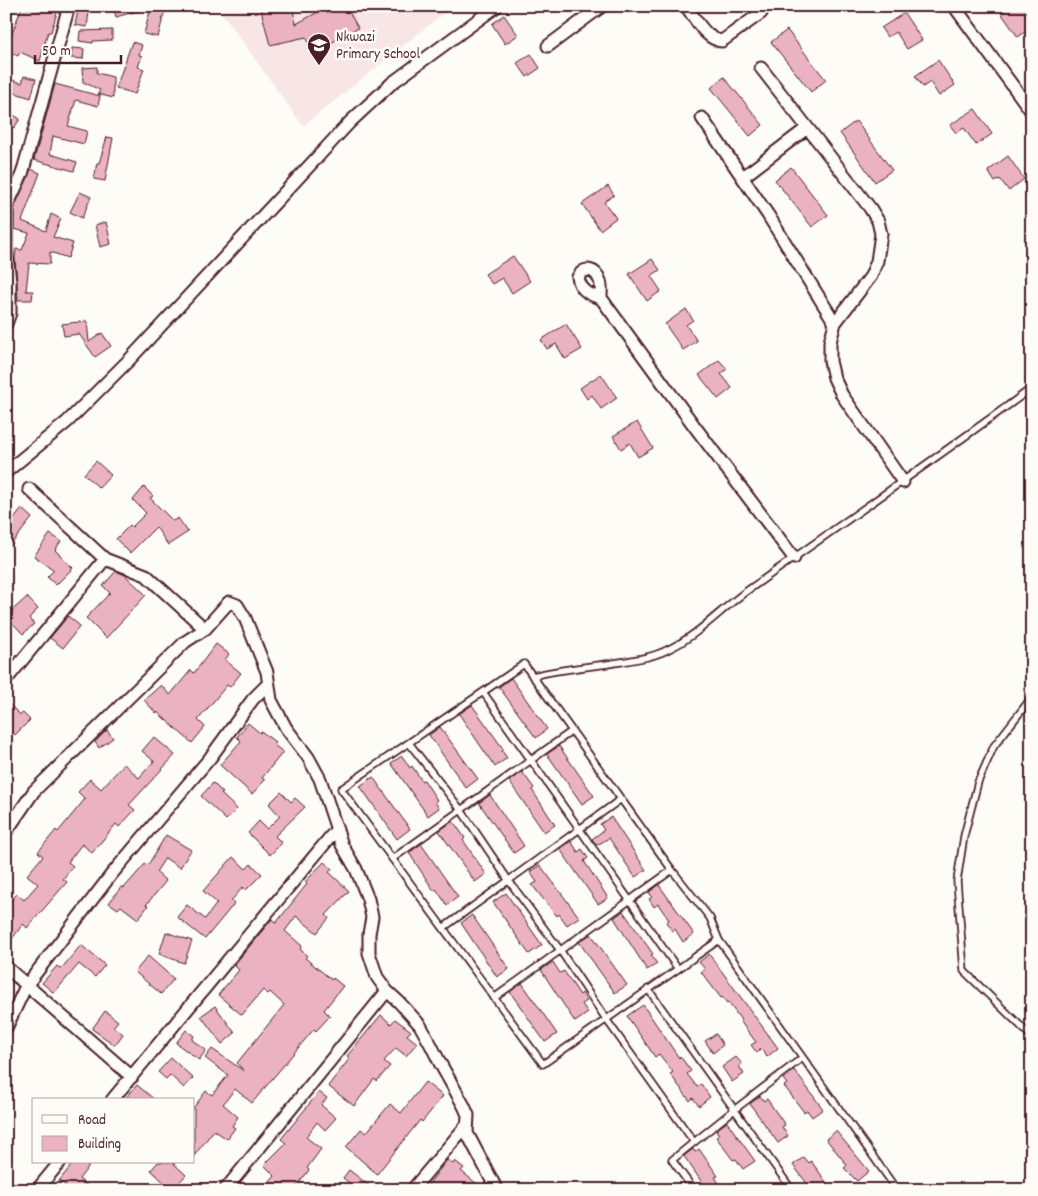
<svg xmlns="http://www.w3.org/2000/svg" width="1038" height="1196" viewBox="0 0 1038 1196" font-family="Dekko,sans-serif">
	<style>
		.built { fill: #f8e6e7 }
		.building { fill: #ebb2c3; stroke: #4a1f2b }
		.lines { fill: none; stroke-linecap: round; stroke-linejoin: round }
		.service-casing { stroke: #4a1f2b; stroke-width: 9 }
		.minor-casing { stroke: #4a1f2b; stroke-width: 15 }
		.service { stroke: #fdfcf7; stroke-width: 5.5 }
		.minor { stroke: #fdfcf7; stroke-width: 11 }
		.labels { text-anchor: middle; stroke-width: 5; stroke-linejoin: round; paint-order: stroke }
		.poi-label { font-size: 15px; fill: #4a1f2b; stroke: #fdfcf7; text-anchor: start }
	</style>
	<rect width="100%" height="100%" fill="#fdfcf7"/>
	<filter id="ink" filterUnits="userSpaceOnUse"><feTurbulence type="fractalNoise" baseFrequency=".02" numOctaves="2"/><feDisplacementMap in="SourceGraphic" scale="10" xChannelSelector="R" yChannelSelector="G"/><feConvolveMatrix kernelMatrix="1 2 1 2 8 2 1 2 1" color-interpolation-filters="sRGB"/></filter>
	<g filter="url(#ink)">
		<path class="built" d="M217 6H453L303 126Z"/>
		<path class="building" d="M22 6 44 11 45 6 58 9 51 32H48L40 61 20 52 18 56 6 51V41L9 42Z
			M113 6H144V9L116 17Z
			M260 6H292L296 24 329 6H346L358 28 314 52 306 37 270 45Z
			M1010 6H1031L1024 12 1032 23V27L1018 37 1001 13Z
			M151 7 165 10 158 37 144 34Z
			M78 10 89 12 87 27 75 25Z
			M904 13 922 40 907 49 896 32 887 37 881 28Z
			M504 15 518 35 505 44 492 24Z
			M112 30V40L93 41V43L79 41 80 31Z
			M787 30 826 80 811 92 771 42Z
			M132 42 142 45 139 55 142 56 138 67 144 69 135 94 116 88Z
			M72 48 84 49 83 59 71 58Z
			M531 54 540 68 527 77 517 63Z
			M938 60 955 85 939 96 930 82 923 87 915 76Z
			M97 67V73L113 77V98L98 94 100 90 83 82 82 68Z
			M24 76 36 79 31 98 6 90V78L22 83Z
			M724 77 763 125 750 136 711 88Z
			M55 84 100 96 98 106 76 100 68 126 87 131 84 144 53 136 50 154 77 162 74 171 34 160Z
			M975 109 992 134 976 145 964 128 956 133 950 125Z
			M12 114 20 119 14 128 6 122Z
			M856 121 892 170 875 182 840 133Z
			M107 137 113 138 105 181 94 179 97 163H99Z
			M1008 156 1024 179 1009 191 1000 179 995 182 988 171Z
			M791 167 828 215 812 227 775 180Z
			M31 169 40 173 22 221 46 231 51 214 61 219 53 237 73 243 68 258 50 252V264L29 263 26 291H33L32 300H18L15 257 16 249 22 250 29 233 14 229V208Z
			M608 186 614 195 604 202 616 218 600 230 582 204Z
			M80 192 91 197 82 218 70 212Z
			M106 222 111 244 100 247 95 225Z
			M513 256 530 281 512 293 502 278 492 284 485 274Z
			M652 259 660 270 651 276 661 291 647 301 629 274Z
			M686 309 693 320 686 325 697 341 683 350 665 324Z
			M87 321 89 342 102 333 111 346 95 357 79 334 64 336 62 324Z
			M566 324 582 349 565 359 556 344 547 349 541 340Z
			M719 360 727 369 721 374 732 388 718 399 699 375Z
			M601 374 617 398 601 409 592 395 587 399 580 388Z
			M637 422 653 448 638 457 630 443 621 449 613 436Z
			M96 461 111 475 99 488 84 474Z
			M144 487 153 496 150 498 173 521 178 518 188 532 168 545 156 527 130 553 116 539 130 525 132 527 146 513 133 500Z
			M22 509 32 518 6 551V529Z
			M50 534 61 541 55 550 73 568 56 585 47 577 54 570 34 556Z
			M116 571 125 575 146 595 106 638 86 618 110 593 103 586Z
			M27 597 38 609 29 618 34 624 23 634 6 616Z
			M68 616 80 626 63 648 50 638Z
			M216 644 229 654 225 660 241 673 230 687 227 685 198 720 205 727 192 743 157 712 156 713 144 700 161 685 170 695 191 670 194 673Z
			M511 678 547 729 536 738 499 687Z
			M6 701 20 715 23 713 30 720 15 735 12 732 6 738Z
			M472 705 504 750 502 751 507 758 495 767 459 714Z
			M248 723 260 733 261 731 275 742 274 745 283 752 262 778 265 780 252 794 220 765 241 741 237 737Z
			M440 727 478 779 466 788 429 735Z
			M107 730 113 738 99 748 95 742Z
			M154 737 175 755 129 805 135 810 119 827 116 824 92 853 82 844 68 862 73 866 63 879 67 882 27 928 23 924 6 947V906L17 894 24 900 38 884 27 875 43 856 38 852 56 830 58 832 85 799 78 792 90 779 101 789 124 764 139 778 154 761 142 751Z
			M559 746 594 796 582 804 547 754Z
			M402 756 410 768 412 766 422 781 424 780 437 800 435 802 439 808 428 816 391 763Z
			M522 772 534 788 532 790 555 825 544 832 509 781Z
			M373 777 410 829 397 839 360 786Z
			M213 783 223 793 221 794 237 809 226 820 201 796Z
			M281 792 291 802 295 798 305 807 275 836 282 843 270 855 248 833 259 821 267 829 280 816 269 804Z
			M490 795 524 846 514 853 479 803Z
			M611 817 646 870 635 877 609 838 597 845 592 839 604 830 600 824Z
			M453 821 465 838 463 840 486 874 475 882 439 831Z
			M166 835 191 850 180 868 165 858 156 872 166 881 146 905 148 906 138 919 121 906 118 909 109 903 122 886 124 888 146 863 148 865Z
			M571 841 578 852 582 849 588 858 584 861 608 898 598 904 560 849Z
			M421 844 458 897 447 905 436 889 434 891 409 853Z
			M233 857 246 869 251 864 262 874 246 890 243 887 231 901 234 904 205 939 177 917 187 905 205 919 217 903 203 891Z
			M324 862 332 869 329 872 349 891 326 915 329 918 317 933 296 916 285 931 302 946 300 949 307 956 305 958 332 980 333 978 343 986 324 1010 330 1016 316 1031 314 1029 252 1103 235 1089 223 1104 238 1117 232 1126 235 1128 227 1139 214 1130 194 1156V1107L206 1091 212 1095 228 1075 205 1058 212 1049 244 1071 237 1063 284 1005 270 992 268 994 263 990 242 1015 218 995 239 970 234 965 272 919 276 923 307 884 305 882Z
			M540 865 579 917 567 925 559 914 557 916 532 885 537 882 530 872Z
			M659 885 694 934 683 942 675 929 672 931 666 922 669 920 658 904 654 907 649 899 652 897 649 892Z
			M506 893 542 945 529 954 493 902Z
			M623 911 653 954 651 955 657 964 647 970 614 918Z
			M472 915 509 969 497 977 461 923Z
			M166 932 192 941 184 963 159 954Z
			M591 934 627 985 615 993 579 942Z
			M81 945 105 965 95 977 79 964 54 993 42 983 57 966 61 969Z
			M709 954 778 1048 767 1057 761 1049 757 1053 751 1045 756 1042 740 1021 741 1020 728 1002 727 1003 722 997 721 998 701 972 705 969 699 962Z
			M148 956 174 979 161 994 135 972Z
			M553 962 560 973 564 971 580 995 582 993 587 1001 582 1004 588 1013 575 1022 541 970Z
			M522 983 557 1034 545 1042 510 992Z
			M643 1005 679 1058 680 1056 691 1071 687 1074 697 1087 701 1084 710 1097 699 1106 693 1098 690 1101 670 1074 673 1072 659 1054 655 1057 627 1016Z
			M215 1006 235 1033 222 1044 201 1016Z
			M105 1011 118 1021 113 1027 123 1034 115 1045 92 1029Z
			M381 1015 391 1024 395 1019 411 1031 407 1035 417 1043 406 1056 396 1048 384 1061 390 1066 377 1081 374 1079 354 1106 328 1086 350 1058 347 1056Z
			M186 1030 194 1036 192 1040 206 1050 199 1060 176 1043Z
			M716 1034 723 1045 713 1053 705 1041Z
			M736 1057 742 1064 739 1066 744 1074 732 1082 722 1067Z
			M171 1058 193 1078 184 1088 170 1075 166 1079 158 1072Z
			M794 1070 823 1109 812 1117 807 1110 804 1112 784 1086 787 1084 783 1079Z
			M425 1082 443 1096 422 1122 420 1120 377 1174 346 1147 361 1129 366 1133 390 1104 401 1113Z
			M137 1085 155 1100H124Z
			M319 1092 327 1098 321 1105 336 1118 325 1130 317 1122 306 1137 321 1149 307 1168 309 1170 294 1190H263L275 1176 264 1165 286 1143 281 1139Z
			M760 1096 764 1101 767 1099 785 1125 782 1127 788 1136 778 1143 750 1104Z
			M727 1122 755 1161 743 1169 736 1159 733 1160 716 1137 719 1135 716 1130Z
			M836 1131 869 1171 857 1181 844 1168 847 1165 826 1139Z
			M693 1149 695 1152 699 1149 718 1176 715 1177 720 1185 713 1190H707L684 1156Z
			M804 1157 809 1163 811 1161 832 1190H812L793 1165Z
			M447 1160 453 1164 455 1161 464 1168 461 1171 477 1184 473 1190H424Z
			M74 1162H92L79 1179 93 1190H71L59 1181Z
			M158 1162H172L186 1175 172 1190 151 1170Z
			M349 1170 375 1190H358L343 1178Z"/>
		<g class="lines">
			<g class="service-casing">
				<path id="service" d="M532 676C559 669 587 667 614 663 633 660 652 658 669 649 699 635 724 606 751 588 845 522 939 456 1032 388
					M483 692 678 969
					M1032 697 994 746 978 782 964 836 957 881 964 971 1032 1037
					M409 743 461 810 509 881 560 950 606 1019 694 1142
					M392 859 572 731
					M443 928 621 799
					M719 940 543 1064 341 789 524 664 672 870 710 918 719 940 897 1190
					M648 989 792 1190
					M494 998 672 870
					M694 1190 672 1160 734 1110 802 1058"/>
			</g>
			<g class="minor-casing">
				<path id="minor" d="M686 6C695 18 706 40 722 41L761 13 764 6
					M954 6 1032 112
					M548 46 602 6
					M761 68 870 208 878 221 881 234 877 261 871 276 835 323 830 342V361L834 378 842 395 903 482
					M702 118 768 215 835 323
					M743 177 807 128
					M601 298C589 295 580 290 578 277 585 266 596 269 600 281 602 286 601 292 601 298L695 427 794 558
					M6 324 10 313V281L6 247 7 206 22 174 69 6
					M6 472 67 422 130 359 350 122 392 83 497 6
					M29 489 105 559 146 575 205 629
					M6 680 105 559
					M6 832 34 791 185 642 205 629 229 602 237 605 245 618 267 672 271 700 286 728 308 757 320 779 342 845 356 869 368 899 372 917 369 934V953L377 977 387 991 399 1002 420 1025 431 1045 440 1063 464 1106 468 1115 467 1133 497 1190
					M6 967 132 1077
					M6 1028 26 986 111 875 210 758 253 699 268 684
					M112 1100 336 830
					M37 1190 60 1162
					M225 1190 387 991
					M412 1190 466 1126"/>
			</g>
			<use href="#service" class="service"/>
			<use href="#minor" class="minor"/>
		</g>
	</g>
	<defs>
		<g id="school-pin" transform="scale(1.25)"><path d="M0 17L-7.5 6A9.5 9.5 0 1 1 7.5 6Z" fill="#4a1f2b" stroke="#fdfcf7"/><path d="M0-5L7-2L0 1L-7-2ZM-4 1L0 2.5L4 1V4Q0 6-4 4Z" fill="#fff"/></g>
	</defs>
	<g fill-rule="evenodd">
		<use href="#school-pin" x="319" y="45"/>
	</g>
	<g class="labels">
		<g class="poi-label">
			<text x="336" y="41">Nkwazi<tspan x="336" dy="17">Primary School</tspan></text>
		</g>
	</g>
	<rect width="1038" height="1196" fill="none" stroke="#fdfcf7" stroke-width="25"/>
	<rect x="12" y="12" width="1013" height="1171" fill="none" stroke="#4a1f2b" stroke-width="2" filter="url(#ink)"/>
	<rect x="32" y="1098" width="162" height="65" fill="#fdfcf7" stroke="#b5a4a5"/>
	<rect x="42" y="1115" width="25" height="8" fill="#fdfcf7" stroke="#b5a4a5"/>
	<text x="78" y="1124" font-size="15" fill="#4a1f2b">Road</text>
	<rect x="42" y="1136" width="25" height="15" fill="#ebb2c3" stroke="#b5a4a5"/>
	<text x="78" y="1148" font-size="15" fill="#4a1f2b">Building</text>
	<path d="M35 55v8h86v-8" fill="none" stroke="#4a1f2b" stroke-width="2.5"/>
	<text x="42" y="55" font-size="15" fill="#4a1f2b" stroke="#fdfcf7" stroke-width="4" paint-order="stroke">50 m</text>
</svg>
